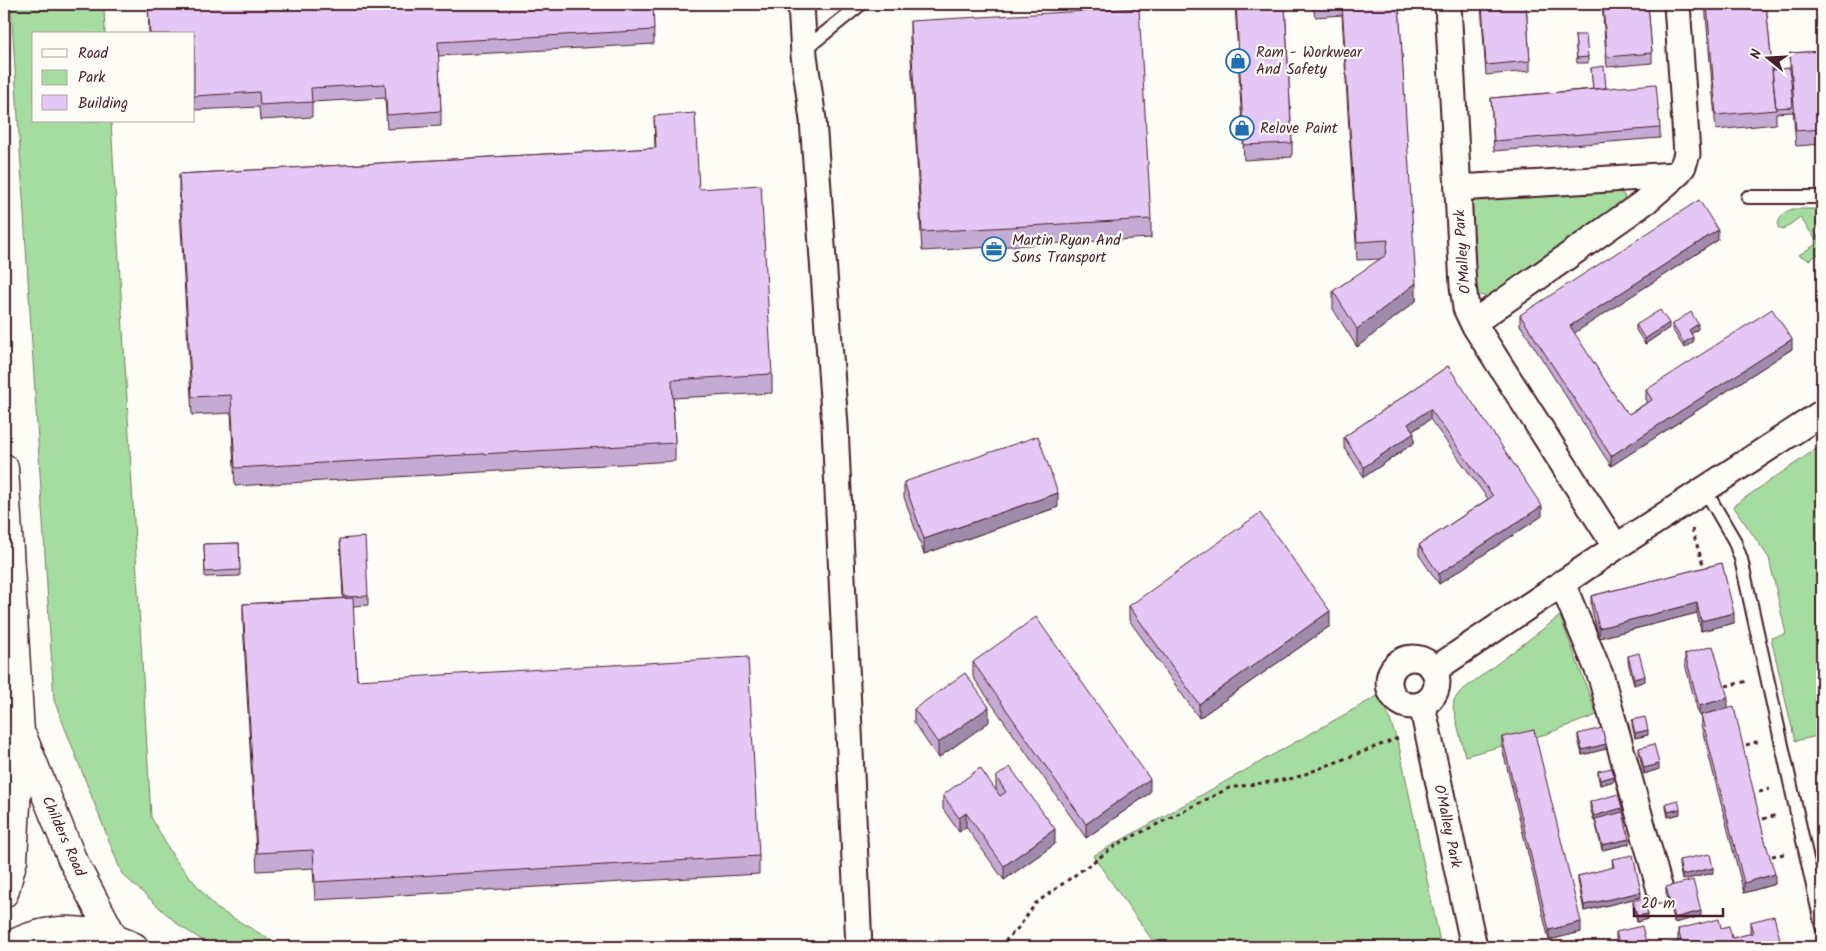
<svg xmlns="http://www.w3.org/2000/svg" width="1826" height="951" viewBox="0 0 1826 951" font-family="Kalam,sans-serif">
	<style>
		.green { fill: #a5dc9f; stroke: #787e65 }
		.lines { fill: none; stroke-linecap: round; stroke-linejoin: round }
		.service-casing { stroke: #4a1f2b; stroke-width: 16 }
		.minor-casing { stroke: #4a1f2b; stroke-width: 29 }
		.secondary-casing { stroke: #4a1f2b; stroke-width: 31 }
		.path { stroke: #4a1f2b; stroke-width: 3; stroke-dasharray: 4 4; stroke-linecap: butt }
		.service { stroke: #fdfcf7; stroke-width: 12 }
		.minor { stroke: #fdfcf7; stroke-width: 25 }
		.secondary { stroke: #fdfcf7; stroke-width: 28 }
		.wall { fill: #c5abd3; stroke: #4a1f2b }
		.shaded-wall { fill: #a08bac; stroke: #4a1f2b }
		.building { fill: #e5c7f5; stroke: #4a1f2b }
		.labels { text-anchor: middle; stroke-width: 4.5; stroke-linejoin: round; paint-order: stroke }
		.poi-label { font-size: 15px; fill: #4a1f2b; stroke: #fdfcf7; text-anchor: start }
		.street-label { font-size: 15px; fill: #4a1f2b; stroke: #fdfcf7 }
	</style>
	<rect width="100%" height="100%" fill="#fdfcf7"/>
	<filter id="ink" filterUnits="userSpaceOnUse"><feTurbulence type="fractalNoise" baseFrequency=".02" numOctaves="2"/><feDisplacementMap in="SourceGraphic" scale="10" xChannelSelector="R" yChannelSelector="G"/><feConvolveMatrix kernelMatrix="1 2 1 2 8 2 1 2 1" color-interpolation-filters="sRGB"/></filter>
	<g filter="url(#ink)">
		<path class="green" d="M11 4H104L105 34H34V121H111L151 817 174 858 216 908 283 947H213L180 926 122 874 54 700Z
			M1618 190 1624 195 1626 203 1493 298 1475 294 1469 212 1474 198Z
			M1793 209H1822V225L1814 231 1822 244V252L1809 260 1799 255 1818 243 1800 217 1783 230 1778 228C1777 219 1784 211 1793 209Z
			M1822 445V735L1795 741 1771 638 1786 634 1769 558 1733 506Z
			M1560 616 1597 715 1546 734 1465 756 1453 707 1454 700 1460 692Z
			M1381 694 1399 746 1441 947H1157L1093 856Z"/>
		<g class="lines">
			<g class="service-casing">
				<path id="service" d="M804 50 861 4
					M1748 197H1822
					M1705 490 1734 540 1741 559 1822 927"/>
			</g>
			<g class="minor-casing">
				<path id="minor" d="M801 4 804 55 813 120 835 426 859 947
					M1448 4 1463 286 1466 308 1473 323 1616 547
					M1458 188 1676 175 1683 166 1687 154 1677 4
					M1473 323 1646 201 1676 175
					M1562 583 1601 677 1660 890
					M1389 682a24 24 0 1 1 48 0a24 24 0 1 1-48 0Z
					M1434 670 1616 547 1822 413
					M1422 705 1474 947"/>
			</g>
			<g class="secondary-casing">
				<path id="secondary" d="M4 468 20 732 13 860 4 893
					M23 738 72 859 113 937
					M8 947C49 924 93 927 134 947"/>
			</g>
			<path class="path" d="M1692 529 1705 571
				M1726 686 1748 681
				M1746 745 1760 741
				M1759 792 1770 789
				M1816 799 1822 790
				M1763 819 1777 815
				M1772 856 1784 854
				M999 947 1019 927 1036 903 1118 844 1229 788 1295 778 1401 737"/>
			<use href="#service" class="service"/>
			<use href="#minor" class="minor"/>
			<use href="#secondary" class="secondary"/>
		</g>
		<path class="wall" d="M148 4H653L654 44 438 56 441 111V126L387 129 385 98 312 102V117L260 120 259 107 194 110V34H149Z
			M1235 4H1285L1292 143V157L1244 160Z
			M1313 4H1399L1416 301 1357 347 1333 309V291L1381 259 1357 260 1342 15 1315 17Z
			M1481 4H1526L1530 61V71L1486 75Z
			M1602 4H1648L1652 53V63L1607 67Z
			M1705 4H1766L1772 70 1790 68V53L1822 51V144L1796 146 1793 110V112L1776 113V124L1716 130Z
			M910 21 1151 219V238L922 251 910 39Z
			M1575 35 1588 57V63H1577Z
			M1591 68 1606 88 1660 128V138L1494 151 1491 98 1593 89Z
			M654 116 699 189 772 374V393L673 398 675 443V461L235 486 231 413 192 415 179 193V174L655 148Z
			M1718 240 1574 333 1623 408 1629 414 1648 402 1646 400V390L1792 349 1611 466 1520 325V315Z
			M1672 324 1698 329 1691 334 1693 342 1684 348 1672 329Z
			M1636 325 1669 328 1645 344 1636 330Z
			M1448 366 1542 516 1439 584 1419 555V545L1488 499 1430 419 1413 431 1414 443 1364 477 1344 447V437Z
			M904 482 1058 507 924 554 904 497Z
			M340 539 368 596V605L353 606 357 680 759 856V874L315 900 313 868 257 871 243 622V604L343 598Z
			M239 543 240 576 205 577 204 544Z
			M1722 563 1734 623 1701 631 1697 613 1599 638 1591 606V596Z
			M1129 606 1330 626 1199 718 1129 620Z
			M1685 654 1728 708 1764 837 1775 884 1744 893 1701 725V715L1699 716 1685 664Z
			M1628 656 1645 681 1634 685 1628 662Z
			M973 662 1150 793 1086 838 973 677Z
			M914 709 989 722 938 758 914 723Z
			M1632 720 1648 735 1635 738 1632 725Z
			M1578 734 1606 749 1582 755 1578 739Z
			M1502 737 1581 932 1549 940 1502 747Z
			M1639 748 1659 769 1644 774 1639 753Z
			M1598 771 1614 781 1600 785 1598 776Z
			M996 777 1055 844 1004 880 966 827 959 832 943 809V795L996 790Z
			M1590 802 1622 812 1629 844 1602 850 1595 821H1594L1590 807Z
			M1666 803 1680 814 1668 817 1666 808Z
			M1612 859 1641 897 1584 911 1578 881V876L1613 868Z
			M1679 860 1713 873 1682 880 1679 865Z
			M1666 887 1701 916 1674 923 1666 892Z
			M1633 901 1648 919 1637 922 1633 906Z
			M1750 922 1782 947 1678 942V929L1721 928 1732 938 1750 934Z
			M1616 932 1647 947H1618L1616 941Z"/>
		<path class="shaded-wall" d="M1718 230V240L1570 336V326Z
			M1416 283V301L1357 347V329Z
			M1669 323V328L1645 344V339Z
			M1698 324V329L1689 335V330Z
			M1693 337V342L1684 348V343Z
			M1792 339V349L1611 466V456Z
			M1430 409V419L1408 434V424Z
			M1414 433V443L1364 477V467Z
			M1058 493V507L924 554V539Z
			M1542 506V516L1439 584V574Z
			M1697 603V613L1599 638V628Z
			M1330 611V626L1199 718V704Z
			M1734 613V623L1701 631V621Z
			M1645 676V681L1634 685V679Z
			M1728 698V708L1699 716V706Z
			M989 707V722L938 758V743Z
			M1648 730V735L1635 738V733Z
			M1606 744V749L1582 755V750Z
			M1659 764V769L1644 774V768Z
			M1614 776V781L1600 785V780Z
			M1150 779V793L1086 838V824Z
			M1622 808V813L1595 819V821H1594V816Z
			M1680 809V814L1668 817V812Z
			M966 813V827L959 832V818Z
			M1055 829V844L1004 880V866Z
			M1629 839V844L1602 850V845Z
			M1713 868V873L1682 880V875Z
			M1775 874V884L1744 893V883Z
			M1641 892V897L1584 911V905Z
			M1701 911V916L1674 923V918Z
			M1648 914V919L1637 922V916Z
			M1581 922V932L1549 940V930Z"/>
		<path class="building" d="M148 4H653L654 30 438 42 441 111 387 115 385 84 311 88 312 102 260 105 259 92 194 96V34H150Z
			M1236 4H1285L1292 143 1244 145Z
			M1342 4H1399L1416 283 1357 329 1333 291 1386 255 1388 240 1357 242Z
			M1482 4H1526L1530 61 1486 65Z
			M1603 4H1648L1652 53 1607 57Z
			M1707 4H1766L1776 110 1716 115Z
			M1139 8 1151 219 922 232 910 21Z
			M1575 35H1586L1588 57 1577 58Z
			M1822 51V129L1796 131 1790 53Z
			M1604 66 1606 88 1593 89 1591 68Z
			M1790 68 1793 107 1776 108 1772 70Z
			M1656 84 1660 128 1494 141 1491 98Z
			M695 113 699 189 761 185 772 374 672 380 675 443 235 468 231 395 192 397 179 174 656 148 654 116Z
			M1699 200 1718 230 1570 326 1623 408 1629 414 1652 400 1646 390 1772 309 1792 339 1611 456 1520 315Z
			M1660 310 1669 323 1645 339 1636 325Z
			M1691 312 1698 324 1689 330 1693 337 1684 343 1672 324Z
			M1448 366 1542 506 1439 574 1419 545 1493 496 1430 409 1408 424 1414 433 1364 467 1344 437Z
			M1038 436 1058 493 924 539 904 482Z
			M1260 513 1330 611 1199 704 1129 606Z
			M365 537 368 596 344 597 340 539Z
			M239 543 240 570 205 572 204 544Z
			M1722 563 1734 613 1701 621 1697 603 1599 628 1591 596Z
			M353 598 357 680 748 657 759 856 315 882 313 850 257 853 243 604Z
			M1036 617 1150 779 1086 824 973 662Z
			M1713 646 1728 698 1699 706 1685 654Z
			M1639 653 1645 676 1634 679 1628 656Z
			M965 673 989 707 938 743 914 709Z
			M1734 707 1764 837 1775 874 1744 883 1701 715Z
			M1645 717 1648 730 1635 733 1632 720Z
			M1602 728 1606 744 1582 750 1578 734Z
			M1534 730 1581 922 1549 930 1502 737Z
			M1654 744 1659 764 1644 768 1639 748Z
			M1010 767 1055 829 1004 866 966 813 959 818 943 795 980 768 1000 796 1006 792 996 777Z
			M1612 768 1614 776 1600 780 1598 771Z
			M1618 794 1622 808 1594 816 1590 802Z
			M1678 800 1680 809 1668 812 1666 803Z
			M1623 812 1629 839 1602 845 1595 819Z
			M1710 854 1713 868 1682 875 1679 860Z
			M1633 855 1641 892 1584 905 1578 876 1614 867 1612 859Z
			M1693 880 1701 911 1674 918 1666 887Z
			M1643 898 1648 914 1637 916 1633 901Z
			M1774 916 1782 947H1658L1681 941 1678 929 1719 919 1721 928 1729 926 1732 938 1753 933 1750 922Z
			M1642 926 1647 947H1620L1616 932Z"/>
	</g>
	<defs>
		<g id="shop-ring" transform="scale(1.25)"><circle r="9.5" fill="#fdfcf7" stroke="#1f6fb2" stroke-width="1.5"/><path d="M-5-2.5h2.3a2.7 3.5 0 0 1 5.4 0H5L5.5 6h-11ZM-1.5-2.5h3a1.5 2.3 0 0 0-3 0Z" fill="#1f6fb2"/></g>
		<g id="office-ring" transform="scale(1.25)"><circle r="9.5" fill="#fdfcf7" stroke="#1f6fb2" stroke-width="1.5"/><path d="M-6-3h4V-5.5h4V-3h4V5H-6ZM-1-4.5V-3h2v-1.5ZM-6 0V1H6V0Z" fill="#1f6fb2"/></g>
	</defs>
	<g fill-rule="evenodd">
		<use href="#shop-ring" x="1238" y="61"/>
		<use href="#shop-ring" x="1242" y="128"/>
		<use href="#office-ring" x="994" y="249"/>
	</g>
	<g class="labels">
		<g class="poi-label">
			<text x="1256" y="57">Ram - Workwear<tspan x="1256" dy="17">And Safety</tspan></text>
			<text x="1260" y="133">Relove Paint</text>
			<text x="1012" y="245">Martin Ryan And<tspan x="1012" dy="17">Sons Transport</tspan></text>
		</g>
		<g class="street-label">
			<text transform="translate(1462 252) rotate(-94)" y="5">O'Malley Park</text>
			<text transform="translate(1448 826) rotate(78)" y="5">O'Malley Park</text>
			<text transform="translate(64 836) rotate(66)" y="5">Childers Road</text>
		</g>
	</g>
	<rect width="1826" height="951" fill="none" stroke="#fdfcf7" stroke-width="20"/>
	<rect x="10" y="10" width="1806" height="931" fill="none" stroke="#4a1f2b" stroke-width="2" filter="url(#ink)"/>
	<rect x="32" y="32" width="162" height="90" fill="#fdfcf7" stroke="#b5a4a5"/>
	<rect x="42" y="49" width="25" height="8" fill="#fdfcf7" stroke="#b5a4a5"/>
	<text x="78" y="58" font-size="15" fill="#4a1f2b">Road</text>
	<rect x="42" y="70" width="25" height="15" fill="#a5dc9f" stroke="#b5a4a5"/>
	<text x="78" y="82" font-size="15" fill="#4a1f2b">Park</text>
	<rect x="42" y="95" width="25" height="15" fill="#e5c7f5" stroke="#b5a4a5"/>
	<text x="78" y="108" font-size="15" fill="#4a1f2b">Building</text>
	<g transform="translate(1768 58) rotate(288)" stroke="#fdfcf7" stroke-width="4" paint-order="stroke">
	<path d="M0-4L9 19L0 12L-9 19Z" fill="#4a1f2b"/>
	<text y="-8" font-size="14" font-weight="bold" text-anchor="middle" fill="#4a1f2b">N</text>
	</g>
	<path d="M1634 908v8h89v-8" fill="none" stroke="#4a1f2b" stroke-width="2.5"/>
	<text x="1641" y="908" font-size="15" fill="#4a1f2b" stroke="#fdfcf7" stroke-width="4" paint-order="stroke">20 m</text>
</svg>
